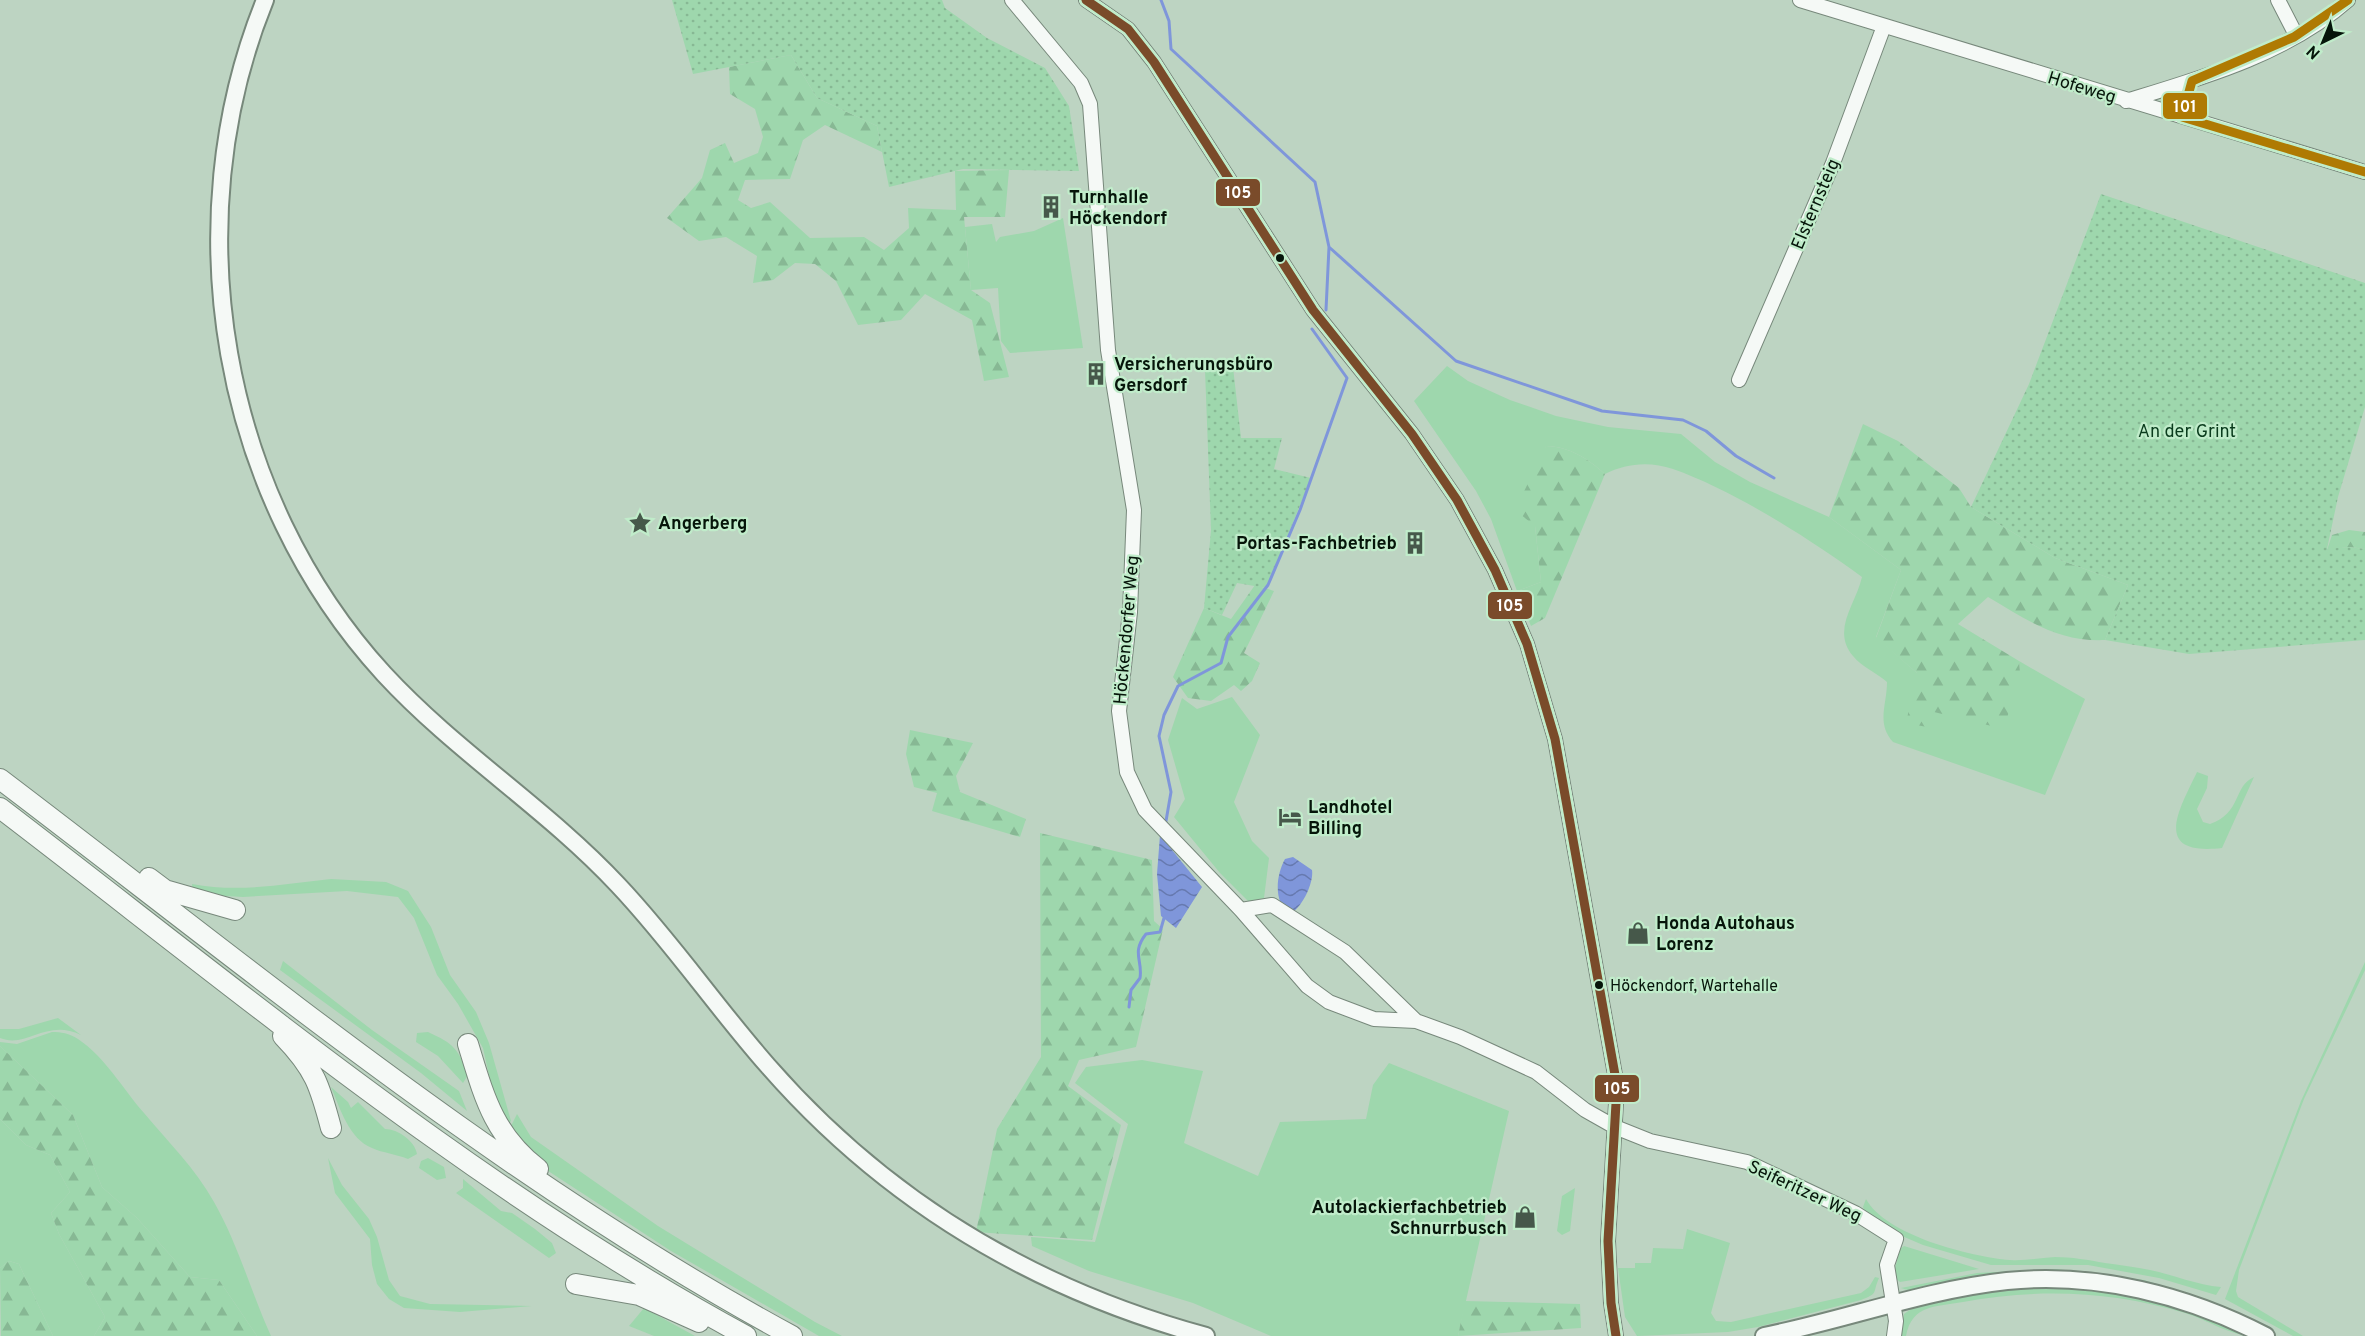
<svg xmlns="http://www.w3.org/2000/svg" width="2365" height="1336" viewBox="0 0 2365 1336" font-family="Overpass,sans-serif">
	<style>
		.green { fill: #9ed7ad }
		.forest { fill: url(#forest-firs) }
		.garden { fill: url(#garden-dots) }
		.water { fill: url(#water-waves) }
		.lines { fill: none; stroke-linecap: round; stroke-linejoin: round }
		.stream { stroke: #7f96da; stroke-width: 3 }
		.minor-casing { stroke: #77887b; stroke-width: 16 }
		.major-casing { stroke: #77887b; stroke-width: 20 }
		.highway-casing { stroke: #77887b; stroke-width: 22 }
		.minor { stroke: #f5f9f6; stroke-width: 14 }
		.major { stroke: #f5f9f6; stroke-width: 16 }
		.highway { stroke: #f5f9f6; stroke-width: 20 }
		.bus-1-casing { stroke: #c0ecca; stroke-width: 14 }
		.bus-2-casing { stroke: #c0ecca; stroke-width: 14 }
		.bus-1 { stroke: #7a4b2a; stroke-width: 9 }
		.bus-2 { stroke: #af7a03; stroke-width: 9 }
		.bus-dot { fill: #06150a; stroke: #c0ecca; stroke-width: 2 }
		.labels { text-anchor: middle; stroke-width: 4.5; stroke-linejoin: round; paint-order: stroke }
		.bus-label { font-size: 16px; fill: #06150a; stroke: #c0ecca; text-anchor: start }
		.street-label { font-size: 18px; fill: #06150a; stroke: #c0ecca }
		.poi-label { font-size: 18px; font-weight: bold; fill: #06150a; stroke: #c0ecca; text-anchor: start }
		.park-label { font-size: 18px; fill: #0a3c1d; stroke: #c0ecca }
		.line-badge { stroke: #c0ecca; stroke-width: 2 }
		.badge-label { font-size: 16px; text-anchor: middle; font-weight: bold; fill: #fff }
	</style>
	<defs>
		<pattern id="forest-firs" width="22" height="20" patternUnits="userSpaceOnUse" patternTransform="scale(1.5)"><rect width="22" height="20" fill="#9ed7ad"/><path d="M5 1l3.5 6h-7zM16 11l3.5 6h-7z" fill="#87b894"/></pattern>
		<pattern id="garden-dots" width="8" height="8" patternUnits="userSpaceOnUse" patternTransform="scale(1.5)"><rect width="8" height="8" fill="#9ed7ad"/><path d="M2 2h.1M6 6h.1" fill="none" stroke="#87b894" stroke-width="1.8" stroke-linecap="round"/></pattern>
		<pattern id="water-waves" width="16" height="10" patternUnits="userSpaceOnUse" patternTransform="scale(1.5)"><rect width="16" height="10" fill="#7f96da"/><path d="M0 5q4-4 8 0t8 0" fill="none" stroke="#6679af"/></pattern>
	</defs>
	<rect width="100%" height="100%" fill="#bdd4c2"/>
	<path class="green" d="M1063 218 1083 348 1010 353 1001 341 998 288 971 290 965 227 992 224 996 242 1000 237 1034 231Z
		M1447 366 1468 381 1510 400 1556 416 1608 427 1681 434 1715 462 1750 482 1829 517 1901 570 1876 637 1917 673 1934 712 2020 672 2019 661 2085 699 2045 795 1893 742C1876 723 1887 705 1887 682 1877 673 1862 667 1853 656 1831 630 1856 604 1862 577 1808 538 1735 491 1673 469 1650 461 1626 463 1605 474 1587 458 1570 447 1546 446L1535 526 1541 582 1517 591 1491 519 1476 491 1414 401Z
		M1232 697 1260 735 1234 802 1252 841 1269 858 1264 898 1249 902 1220 873 1174 817 1185 799 1168 740 1182 698 1197 709Z
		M2197 772 2208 776 2207 788 2197 809 2203 822 2210 824C2242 813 2233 786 2254 777L2222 848C2151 856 2179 810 2197 772Z
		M331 879 386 882 408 891 431 927 450 975 476 1012 489 1043 511 1121 506 1125 492 1089 483 1048 458 1004 437 975 414 918 398 897 347 891 243 897 193 894 192 884C239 893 284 884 331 879Z
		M283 961 372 1030 459 1091 467 1111 421 1073 280 970Z
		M2365 962V970L2304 1099 2239 1270 2236 1291 2238 1297 2303 1336H2293L2225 1299 2301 1101Z
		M58 1018 81 1035C46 1018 27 1049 0 1038V1029H19Z
		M52 1032C61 1032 69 1033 78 1039 106 1058 122 1088 144 1113 169 1143 195 1168 214 1202 238 1244 251 1292 271 1336H257L219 1280 190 1277 137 1218 102 1187 73 1115 0 1046V1042L17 1044Z
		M428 1032C454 1044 458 1048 468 1075L463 1083 438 1056 416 1042 417 1033Z
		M1142 1060 1203 1071 1184 1143 1258 1176 1280 1122 1366 1119 1373 1085 1389 1063 1509 1111 1458 1336H1271L1193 1303 1089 1271 1032 1246 1031 1237 1095 1242 1128 1124 1075 1083 1086 1067Z
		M331 1087 348 1102 351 1108 358 1102 385 1129C398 1129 415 1141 417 1154L408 1159C396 1154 383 1153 372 1148 349 1139 340 1108 331 1087Z
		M517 1114 531 1137 658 1226 815 1322 842 1336H819L671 1251 539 1165 507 1134Z
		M0 1119 26 1145 50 1155 70 1192 51 1213 59 1234 105 1317 94 1336H53L19 1264 9 1261 0 1268Z
		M328 1158 342 1185 369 1219 377 1237 389 1280 400 1296 430 1304 532 1306 460 1312 404 1308 389 1299 377 1284 372 1265 370 1239 335 1193Z
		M428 1158 444 1167 446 1178 437 1180 419 1168 421 1161Z
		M463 1179 501 1211 512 1213 535 1229 552 1243 556 1253 549 1258 456 1193 463 1188Z
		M1575 1188 1570 1231 1562 1235 1557 1231 1562 1196Z
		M1866 1199C1885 1235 1971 1257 2010 1260 2025 1261 2040 1258 2055 1257 2071 1257 2089 1260 2105 1263 2120 1265 2136 1267 2150 1270 2174 1275 2197 1285 2221 1287L2216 1295 2159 1278 2088 1265H1991L1923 1245 1895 1233 1865 1213 1863 1207Z
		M1687 1229 1730 1243 1711 1313 1716 1321 1731 1322 1861 1293 1869 1287 1875 1277 1879 1278C1872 1294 1879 1293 1861 1300L1758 1327 1728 1332 1637 1336 1625 1317 1618 1268H1635V1263H1651L1653 1248 1683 1249Z
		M1904 1246 1979 1269 1900 1282 1893 1276 1900 1249Z
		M2056 1269 2144 1280 2214 1302 2209 1305 2131 1283 1911 1291 1901 1288 1977 1273Z
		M2079 1286 2151 1297 2254 1336C2230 1336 2208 1320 2185 1313 2112 1291 2038 1288 1963 1302 1936 1307 1912 1304 1906 1336H1900L1904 1314C1936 1288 2038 1286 2079 1286Z
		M644 1308 695 1336H654L629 1326Z"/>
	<path class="forest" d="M791 55 817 98 877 126 882 152 825 125 803 140 790 179 745 180 738 200 751 208 770 202 810 238 864 237 884 250 909 228 908 208 956 210 955 171 1009 170 1005 217H964L971 290 990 303 1009 377 984 381 972 320 925 294 901 320 858 325 836 281 815 264 795 263 773 280 753 283 757 256 726 237 699 241 667 218 702 178 710 150 725 143 734 163 758 153 763 137 755 109 730 94 729 67Z
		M1863 424 1898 441 1959 488 1971 507 2055 558 2128 585 2105 640C2058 642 2027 620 1988 597L1958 624 2019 661 2020 672 2004 729 1934 712 1927 727 1906 723 1917 673 1876 638 1901 570 1829 517Z
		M1546 446C1570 447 1587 458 1605 474L1545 618 1531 626 1517 591 1541 582 1535 526 1515 510Z
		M2349 530 2365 532V549L2349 547 2327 550 2332 535Z
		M1255 585 1274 591 1244 653 1260 663 1252 681 1241 691 1234 685 1211 701 1188 698 1173 677 1204 608 1231 619Z
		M910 730 973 743 956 776 960 792 1026 819 1020 837 932 811 937 793 914 787 906 754Z
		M1040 833 1152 860 1154 921 1163 929 1136 1047 1079 1060 1068 1086 1121 1125 1092 1240 976 1232 997 1129 1041 1057Z
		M0 1046 73 1115 102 1187 137 1218 190 1277 219 1280 257 1336H94L105 1317 59 1234 51 1213 70 1192 50 1155 26 1145 0 1119Z
		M9 1261 19 1264 53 1336H1L0 1268Z
		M1465 1301 1580 1304 1581 1328 1458 1336Z"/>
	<path class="garden" d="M672 0H942L945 8 987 38 1045 68 1069 106 1079 171 963 169 889 187 877 126 817 98 791 55 693 74Z
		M2101 194 2365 283V407L2338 497 2327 549 2349 547 2365 549V640L2189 654 2105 640 2128 585 2055 558 1971 507 2029 384Z
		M1233 367 1241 438H1282L1274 469 1311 478 1268 585 1266 588 1237 583 1222 615 1204 608 1211 530 1205 370Z"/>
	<path class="water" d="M1160 835 1202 887 1176 928 1161 916 1157 874Z
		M1293 857 1312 870C1314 883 1302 908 1290 914 1273 903 1276 875 1285 859Z"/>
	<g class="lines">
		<path class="stream" d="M1161 0 1169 21 1171 49 1315 182 1329 247 1456 361 1602 411 1683 420 1706 431 1736 456 1774 478
			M1326 310 1329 247
			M1166 821 1171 792 1159 736 1164 715 1178 686 1221 663 1228 637 1268 585 1300 510 1347 378 1312 329
			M1129 1007 1131 990 1140 978C1143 960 1131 953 1146 934L1160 932 1164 918"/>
		<g class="minor-casing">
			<path id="minor" d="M1012 0 1081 83 1090 104 1108 350 1134 510 1130 612 1119 711 1127 772 1145 810 1241 910 1307 986 1329 1002 1374 1019 1416 1021 1460 1037 1536 1072 1585 1110 1615 1127 1650 1141 1747 1162 1855 1213 1896 1239 1887 1265 1896 1321 1894 1336
				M1086 0 1128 29 1154 62 1313 310 1412 434 1457 500 1495 570 1527 644 1555 739 1617 1086 1608 1241 1611 1303 1616 1336
				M1800 0 2365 172
				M2278 0 2296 35
				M2126 101C2202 78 2287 54 2348 0
				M1739 380 1833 163 1884 26
				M1241 910 1272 905 1345 952 1416 1021"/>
		</g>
		<g class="major-casing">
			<path id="major" d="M265 0C174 224 221 496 384 674 456 752 546 808 618 885 672 942 716 1007 768 1066 886 1201 1033 1289 1206 1336
				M1764 1336C1845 1320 1924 1290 2007 1281 2096 1272 2187 1295 2266 1336"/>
		</g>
		<g class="highway-casing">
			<path id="highway" d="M0 779C257 974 507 1182 792 1336
				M0 808C241 992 478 1191 746 1336
				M149 878 165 890 235 910
				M283 1036C315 1069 320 1086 331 1128
				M468 1044C484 1096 493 1134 538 1169
				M576 1284 639 1295 699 1322"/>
		</g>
		<use href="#minor" class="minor"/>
		<use href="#major" class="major"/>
		<use href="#highway" class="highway"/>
		<g class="bus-1-casing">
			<path id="bus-1" d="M1086 0 1128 29 1154 62 1313 310 1412 434 1457 500 1495 570 1527 644 1555 739 1617 1086 1608 1241 1611 1303 1616 1336"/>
		</g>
		<g class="bus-2-casing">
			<path id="bus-2" d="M2348 0 2294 37 2192 81 2182 117 2365 172"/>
		</g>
		<use href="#bus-1" class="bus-1"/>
		<use href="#bus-2" class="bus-2"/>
	</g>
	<defs>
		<g id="building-bare" transform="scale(1.8)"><path d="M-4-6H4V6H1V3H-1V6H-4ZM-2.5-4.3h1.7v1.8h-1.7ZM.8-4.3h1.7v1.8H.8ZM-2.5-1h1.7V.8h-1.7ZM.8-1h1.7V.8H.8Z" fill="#46584a" stroke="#c0ecca" stroke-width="2.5" paint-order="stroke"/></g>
		<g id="sight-bare" transform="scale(1.8)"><path d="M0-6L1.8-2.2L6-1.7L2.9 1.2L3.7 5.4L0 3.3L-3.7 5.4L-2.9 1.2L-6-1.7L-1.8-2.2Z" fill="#46584a" stroke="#c0ecca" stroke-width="2.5" paint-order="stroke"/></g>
		<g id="hotel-bare" transform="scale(1.8)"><path d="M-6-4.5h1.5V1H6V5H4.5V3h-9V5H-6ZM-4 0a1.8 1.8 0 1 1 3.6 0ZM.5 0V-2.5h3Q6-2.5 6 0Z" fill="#46584a" stroke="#c0ecca" stroke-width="2.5" paint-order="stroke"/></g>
		<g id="shop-bare" transform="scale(1.8)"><path d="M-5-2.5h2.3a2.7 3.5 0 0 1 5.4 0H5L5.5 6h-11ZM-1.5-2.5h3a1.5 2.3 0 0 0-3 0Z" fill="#46584a" stroke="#c0ecca" stroke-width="2.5" paint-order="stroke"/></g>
	</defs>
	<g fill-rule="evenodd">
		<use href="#building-bare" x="1051" y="207"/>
		<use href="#building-bare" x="1096" y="374"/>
		<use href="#sight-bare" x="640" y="523"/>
		<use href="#building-bare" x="1415" y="543"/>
		<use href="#hotel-bare" x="1290" y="817"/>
		<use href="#shop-bare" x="1638" y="933"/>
		<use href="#shop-bare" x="1525" y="1217"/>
	</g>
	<g class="bus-dot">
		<circle cx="1280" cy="258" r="5"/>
		<circle cx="1599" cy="985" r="5"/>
	</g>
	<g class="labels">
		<g class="bus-label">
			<text x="1610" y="991">Höckendorf, Wartehalle</text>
		</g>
		<g class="street-label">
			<text transform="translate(2082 87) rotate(17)" y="6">Hofeweg</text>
			<text transform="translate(1815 204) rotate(-67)" y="6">Elsternsteig</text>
			<text transform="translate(1126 630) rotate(-85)" y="6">Höckendorfer Weg</text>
			<text transform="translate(1805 1191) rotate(25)" y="6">Seiferitzer Weg</text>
		</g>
		<g class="poi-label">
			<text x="1069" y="203">Turnhalle<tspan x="1069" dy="21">Höckendorf</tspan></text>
			<text x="1114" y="370">Versicherungsbüro<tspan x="1114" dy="21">Gersdorf</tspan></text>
			<text x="658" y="529">Angerberg</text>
			<text x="1397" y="549" text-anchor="end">Portas-Fachbetrieb</text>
			<text x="1308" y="813">Landhotel<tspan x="1308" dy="21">Billing</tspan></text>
			<text x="1656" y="929">Honda Autohaus<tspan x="1656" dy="21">Lorenz</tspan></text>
			<text x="1507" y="1213" text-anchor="end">Autolackierfachbetrieb<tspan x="1507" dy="21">Schnurrbusch</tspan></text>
		</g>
		<g class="park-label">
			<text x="2187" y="437">An der Grint</text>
		</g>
	</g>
	<g class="line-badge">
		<rect x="2162" y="92" width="46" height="28" rx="6" fill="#af7a03"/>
		<rect x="1215" y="178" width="46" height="29" rx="6" fill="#7a4b2a"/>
		<rect x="1487" y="591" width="46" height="29" rx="6" fill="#7a4b2a"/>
		<rect x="1594" y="1074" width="46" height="29" rx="6" fill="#7a4b2a"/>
	</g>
	<g class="badge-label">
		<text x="2185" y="112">101</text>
		<text x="1238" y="198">105</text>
		<text x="1510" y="611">105</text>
		<text x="1617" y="1094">105</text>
	</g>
	<g transform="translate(2323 42) rotate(223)" stroke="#c0ecca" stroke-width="4.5" paint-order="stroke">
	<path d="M0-4.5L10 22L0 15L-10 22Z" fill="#06150a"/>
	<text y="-9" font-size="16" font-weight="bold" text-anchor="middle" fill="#06150a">N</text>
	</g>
</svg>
